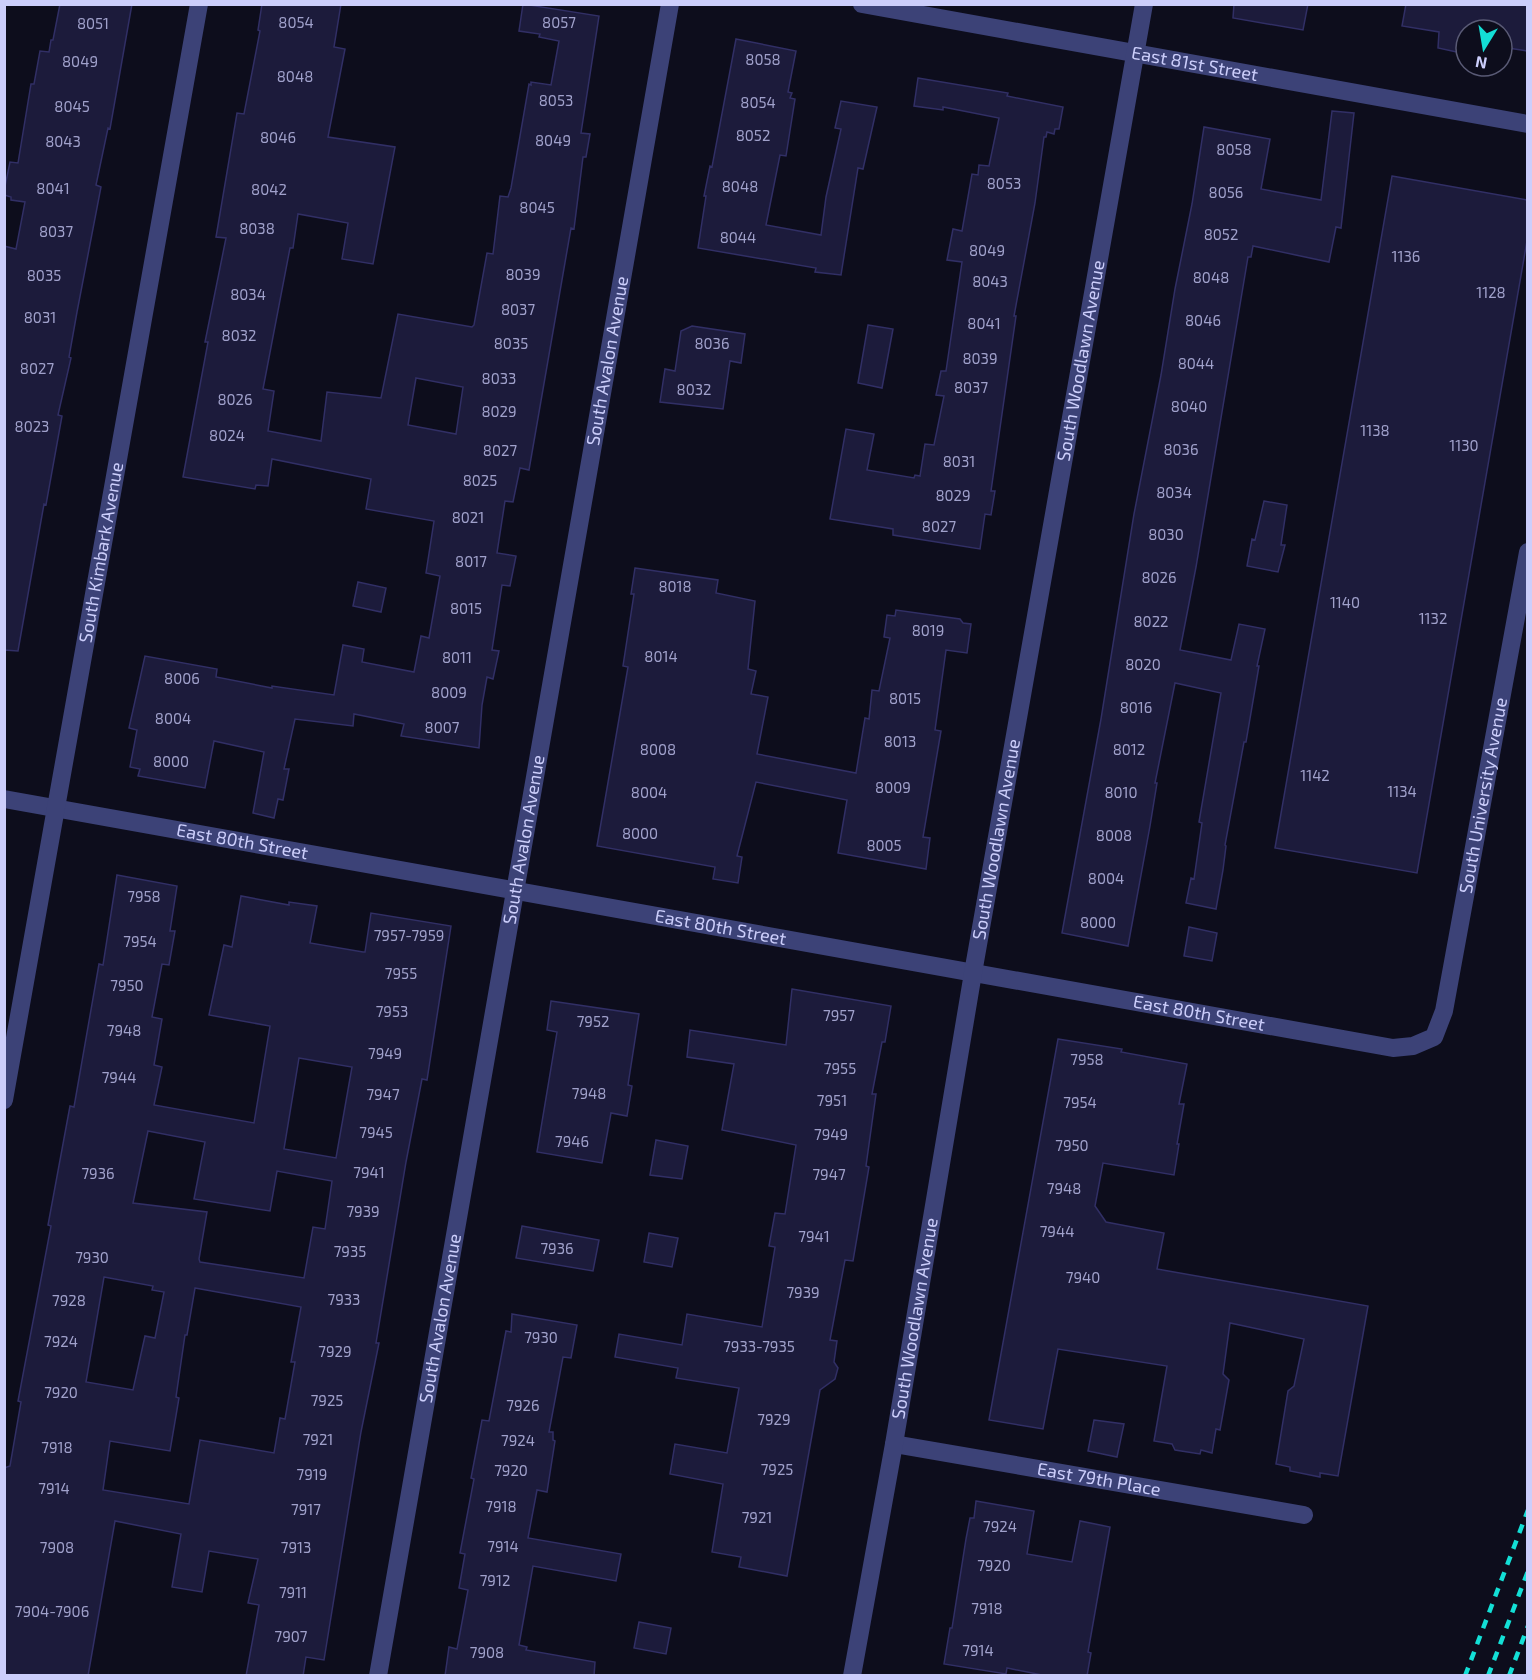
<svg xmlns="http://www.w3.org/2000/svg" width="1532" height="1680" viewBox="0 0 1532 1680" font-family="'Exo 2',sans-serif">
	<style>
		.building { fill: #1c1b3b; stroke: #312f65; stroke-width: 1.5; fill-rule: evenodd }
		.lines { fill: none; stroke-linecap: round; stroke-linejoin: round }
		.minor { stroke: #3c4277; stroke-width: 18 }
		.rail { stroke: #13dfd6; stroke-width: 4.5; stroke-dasharray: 9 8; stroke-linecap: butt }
		.labels { text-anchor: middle; stroke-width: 4.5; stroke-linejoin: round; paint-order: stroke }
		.number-label { font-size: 15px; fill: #a0a1cb }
		.street-label { font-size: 18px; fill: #cccefb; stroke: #0d0d1c }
	</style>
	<rect width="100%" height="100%" fill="#0d0d1c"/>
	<path class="building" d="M60 4H132L110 129 108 128 96 185 101 187 77 312 69 357 71 358 58 415 62 416 46 505 44 504 18 651 4 650V246L16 249 25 202 11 200V197L4 195V191L10 162 18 163 31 84H34L40 51 49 52 51 40H53Z
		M262 4H341L334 47 345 49 328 137 395 147 373 264 342 259 348 223 298 214 293 248H290L263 389 274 391 268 431 321 441 327 392 381 398 398 314 472 327 474 325 487 253 493 254 500 196 508 197 511 188 529 84 531 85V82L551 85 559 41 539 37 540 34 519 31 523 4 599 16 581 133 590 134 586 157H583L574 229 571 228 529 470 520 468 513 502 505 501 497 553 516 556 510 586 502 585 492 650 499 651 493 679 487 677 482 705 479 748 401 736 404 724 354 714 353 726 295 719 284 769H289L283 800 278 799 274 818 253 813 264 752 214 741 205 788 138 776 140 769 130 767 137 730 129 728 145 656 217 669 216 677 272 688V686L334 695 343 645 364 649 362 662 414 672 421 636 429 638 440 576 426 573 434 521 366 509 371 479 272 459 268 486 256 485 255 489 183 477 208 342H205L226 238 216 237 237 113 244 114 260 31 258 30ZM416 378 463 387 456 434 408 425Z
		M1234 4H1308L1303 30 1233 18Z
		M1406 4H1527V51L1502 47V30H1466V54L1438 48 1439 32 1402 26Z
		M736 39 796 51 788 92 792 93 790 98 795 99 786 156 780 155 766 225 821 235 826 197 841 129 835 128 841 101 877 107 863 169 858 168 841 275 815 272 816 268 698 248 706 196H704L710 166 712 167Z
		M918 78 1008 93 1007 96 1063 107 1059 129H1055L1054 134 1047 132 1046 137H1044L1035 203 1014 316H1016L991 491H995L991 515 985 514 980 549 893 535V529L830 519 846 429 874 434 867 470 914 478 915 475 920 476 925 444 934 445 944 396 936 395 941 371H946L962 262 947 260 953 229 962 231 972 174 978 175 979 165 989 166 999 118 943 107V110L914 106Z
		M1332 111 1354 113 1341 228 1336 227 1329 262 1253 246 1251 257H1248L1196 567 1180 650 1231 660 1239 624 1265 629 1257 666H1259L1246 742H1244L1225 845 1226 846 1223 870 1216 909 1186 903 1191 878 1194 879 1202 823 1199 822 1221 693 1175 683 1155 783H1157L1150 826 1128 946 1062 933 1101 719 1134 514 1161 375 1175 289 1192 204 1204 127 1270 139 1261 189 1321 200Z
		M1392 176 1527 200V241L1417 873 1275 848Z
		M868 325 893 329 882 388 858 383Z
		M692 326 745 334 741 363 730 361 723 409 660 402 665 369 675 371 681 331Z
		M1264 501 1287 505 1281 545H1285L1278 572 1247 566 1252 539 1255 540Z
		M635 568 718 580 716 593 755 601 748 669 756 671 751 694 768 697 757 754 856 773 865 718 869 719 872 690 879 691 890 638 884 637 887 615 895 616 896 610 960 619 963 623 971 624 967 653 946 650 935 730 941 731 923 837 930 838 926 869 838 853 847 800 756 782 737 856 742 857 738 883 713 879 715 867 597 846 628 667 623 666 634 594H631Z
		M358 582 386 588 381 612 353 606Z
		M117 875 177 886 170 931H175L169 965 162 964 152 1017 162 1019 154 1065 162 1067 154 1105 254 1123 270 1026 209 1015 224 945 232 947 241 896 289 905V902L317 906 310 943 363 952H365L371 913 451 926 427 1080 422 1079 406 1162 376 1343H379L361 1432 324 1660 306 1657 303 1676H246L259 1605 248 1603 258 1559 209 1551 202 1592 172 1587 181 1534 115 1521 88 1676H4V1468L10 1466 21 1402 18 1401 51 1226 48 1225 70 1106 74 1107 99 964 103 965ZM299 1058 352 1067 336 1158 284 1149ZM148 1131 205 1142 194 1199 270 1211 277 1171 332 1181 325 1229 313 1227 304 1278 200 1262 199 1259 207 1212 133 1203ZM104 1277 153 1286 152 1290 164 1292 155 1338 145 1336 133 1390 86 1382ZM195 1288 301 1307 291 1362H295L285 1419 280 1418 274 1453 200 1440 189 1504 103 1490 110 1441 170 1451 179 1398 176 1397 185 1335H187Z
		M1189 927 1217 933 1212 961 1184 956Z
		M792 989 891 1006 885 1042H882L872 1094H876L866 1166 869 1167 853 1261 845 1260 830 1340 837 1341 834 1362 838 1368 835 1379 820 1390 787 1576 739 1567 741 1557 712 1552 723 1484 670 1474 675 1444 727 1453 739 1388 676 1378 678 1368 615 1357 619 1334 682 1345 687 1314 762 1327 775 1247 769 1246 775 1213 785 1214 796 1145 722 1130 734 1064 687 1057 690 1030 786 1045Z
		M551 1001 639 1014 628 1085 632 1086 627 1116 611 1113 602 1163 537 1152 557 1032 547 1030Z
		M1058 1039 1122 1049 1121 1052 1187 1064 1179 1104H1184L1177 1144H1179L1174 1175 1103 1163 1095 1206 1106 1222 1164 1233 1157 1269 1368 1306 1338 1476 1320 1473V1477L1290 1471V1467L1276 1464 1288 1391 1294 1386 1304 1339 1230 1323 1223 1374 1229 1380 1220 1430 1216 1429 1212 1453 1201 1450 1200 1454 1175 1450 1172 1444 1154 1441 1167 1366 1058 1349 1043 1429 989 1420Z
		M656 1140 688 1146 682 1179 650 1175Z
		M522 1226 599 1240 593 1271 516 1258Z
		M649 1233 678 1238 672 1267 644 1262Z
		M512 1314 577 1325 571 1358 563 1357 549 1432H553V1440L555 1441 547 1492 537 1490 528 1538 621 1554 616 1581 533 1566 519 1645 527 1647 526 1650 595 1662 594 1676H445L449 1647 457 1649 468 1590 459 1588 465 1554 460 1553 474 1479 471 1478 476 1452 482 1420 489 1421 506 1331 511 1332Z
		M1094 1420 1124 1424 1117 1457 1088 1451Z
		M976 1501 1034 1511 1027 1554 1072 1562 1080 1521 1110 1527 1088 1652 1091 1653 1087 1676H1047L1007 1668 1006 1674 944 1664 950 1628H952L966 1539 970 1518H974Z
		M639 1622 671 1628 666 1654 634 1648Z"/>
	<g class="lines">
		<g class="minor">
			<path id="s1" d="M862 4 1528 124"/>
			<path id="s2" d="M4 799 1393 1048 1413 1046 1434 1037 1444 1011 1528 552"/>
			<path id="s3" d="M4 1100 199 4"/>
			<path id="s4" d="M894 1444 1304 1515"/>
			<path id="s5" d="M378 1676 670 4"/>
			<path id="s6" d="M852 1676 894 1444 973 973 1144 4"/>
		</g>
		<path class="rail" d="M1465 1676 1528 1510
			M1488 1676 1528 1571
			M1509 1676 1528 1626"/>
	</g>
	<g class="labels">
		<g class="number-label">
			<text x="296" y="28">8054</text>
			<text x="559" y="28">8057</text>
			<text x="93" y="29">8051</text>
			<text x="763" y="65">8058</text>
			<text x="80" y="67">8049</text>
			<text x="295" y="82">8048</text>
			<text x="556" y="106">8053</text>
			<text x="758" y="108">8054</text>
			<text x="72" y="112">8045</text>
			<text x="753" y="141">8052</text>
			<text x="278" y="143">8046</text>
			<text x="553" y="146">8049</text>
			<text x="63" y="147">8043</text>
			<text x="1234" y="155">8058</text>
			<text x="1004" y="189">8053</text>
			<text x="740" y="192">8048</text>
			<text x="53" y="194">8041</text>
			<text x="269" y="195">8042</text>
			<text x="1226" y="198">8056</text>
			<text x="537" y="213">8045</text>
			<text x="257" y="234">8038</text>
			<text x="56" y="237">8037</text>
			<text x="1221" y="240">8052</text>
			<text x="738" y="243">8044</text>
			<text x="987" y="256">8049</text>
			<text x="1406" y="262">1136</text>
			<text x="523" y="280">8039</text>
			<text x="44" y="281">8035</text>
			<text x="1211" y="283">8048</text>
			<text x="990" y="287">8043</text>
			<text x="1491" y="298">1128</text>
			<text x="248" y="300">8034</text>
			<text x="518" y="315">8037</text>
			<text x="40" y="323">8031</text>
			<text x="1203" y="326">8046</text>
			<text x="984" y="329">8041</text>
			<text x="239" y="341">8032</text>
			<text x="511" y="349">8035</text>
			<text x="712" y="349">8036</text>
			<text x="980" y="364">8039</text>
			<text x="1196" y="369">8044</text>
			<text x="37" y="374">8027</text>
			<text x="499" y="384">8033</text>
			<text x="971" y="393">8037</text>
			<text x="694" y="395">8032</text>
			<text x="235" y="405">8026</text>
			<text x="1189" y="412">8040</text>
			<text x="499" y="417">8029</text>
			<text x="32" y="432">8023</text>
			<text x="1375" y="436">1138</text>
			<text x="227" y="441">8024</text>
			<text x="1464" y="451">1130</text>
			<text x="1181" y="455">8036</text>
			<text x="500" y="456">8027</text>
			<text x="959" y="467">8031</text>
			<text x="480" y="486">8025</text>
			<text x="1174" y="498">8034</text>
			<text x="953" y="501">8029</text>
			<text x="468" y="523">8021</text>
			<text x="939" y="532">8027</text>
			<text x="1166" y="540">8030</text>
			<text x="471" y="567">8017</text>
			<text x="1159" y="583">8026</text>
			<text x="675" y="592">8018</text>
			<text x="1345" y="608">1140</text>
			<text x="466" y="614">8015</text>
			<text x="1433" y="624">1132</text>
			<text x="1151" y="627">8022</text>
			<text x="928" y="636">8019</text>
			<text x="661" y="662">8014</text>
			<text x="457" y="663">8011</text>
			<text x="1143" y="670">8020</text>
			<text x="182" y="684">8006</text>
			<text x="449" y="698">8009</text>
			<text x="905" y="704">8015</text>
			<text x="1136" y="713">8016</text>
			<text x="173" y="724">8004</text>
			<text x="442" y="733">8007</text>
			<text x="900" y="747">8013</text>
			<text x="658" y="755">8008</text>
			<text x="1129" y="755">8012</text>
			<text x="171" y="767">8000</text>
			<text x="1315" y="781">1142</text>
			<text x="893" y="793">8009</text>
			<text x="1402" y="797">1134</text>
			<text x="649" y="798">8004</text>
			<text x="1121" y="798">8010</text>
			<text x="640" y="839">8000</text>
			<text x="1114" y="841">8008</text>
			<text x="884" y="851">8005</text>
			<text x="1106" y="884">8004</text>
			<text x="144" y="902">7958</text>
			<text x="1098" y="928">8000</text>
			<text x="409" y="941">7957-7959</text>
			<text x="140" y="947">7954</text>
			<text x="401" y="979">7955</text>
			<text x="127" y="991">7950</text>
			<text x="392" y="1017">7953</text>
			<text x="839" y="1021">7957</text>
			<text x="593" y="1027">7952</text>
			<text x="124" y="1036">7948</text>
			<text x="385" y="1059">7949</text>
			<text x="1087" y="1065">7958</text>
			<text x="840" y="1074">7955</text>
			<text x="119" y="1083">7944</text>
			<text x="589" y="1099">7948</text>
			<text x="383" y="1100">7947</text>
			<text x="832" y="1106">7951</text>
			<text x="1080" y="1108">7954</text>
			<text x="376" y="1138">7945</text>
			<text x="831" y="1140">7949</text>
			<text x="572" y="1147">7946</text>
			<text x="1072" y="1151">7950</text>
			<text x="369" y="1178">7941</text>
			<text x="98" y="1179">7936</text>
			<text x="829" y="1180">7947</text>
			<text x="1064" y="1194">7948</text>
			<text x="363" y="1217">7939</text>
			<text x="1057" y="1237">7944</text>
			<text x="814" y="1242">7941</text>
			<text x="557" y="1254">7936</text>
			<text x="350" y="1257">7935</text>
			<text x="92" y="1263">7930</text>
			<text x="1083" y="1283">7940</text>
			<text x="803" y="1298">7939</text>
			<text x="344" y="1305">7933</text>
			<text x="69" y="1306">7928</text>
			<text x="541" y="1343">7930</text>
			<text x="61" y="1347">7924</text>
			<text x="759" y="1352">7933-7935</text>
			<text x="335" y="1357">7929</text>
			<text x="61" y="1398">7920</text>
			<text x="327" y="1406">7925</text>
			<text x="523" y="1411">7926</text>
			<text x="774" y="1425">7929</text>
			<text x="318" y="1445">7921</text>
			<text x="518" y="1446">7924</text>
			<text x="57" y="1453">7918</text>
			<text x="777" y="1475">7925</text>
			<text x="511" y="1476">7920</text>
			<text x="312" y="1480">7919</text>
			<text x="54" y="1494">7914</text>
			<text x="501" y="1512">7918</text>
			<text x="306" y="1515">7917</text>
			<text x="757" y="1523">7921</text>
			<text x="1000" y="1532">7924</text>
			<text x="503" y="1552">7914</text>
			<text x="57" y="1553">7908</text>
			<text x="296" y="1553">7913</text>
			<text x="994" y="1571">7920</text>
			<text x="495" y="1586">7912</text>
			<text x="293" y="1598">7911</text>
			<text x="987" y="1614">7918</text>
			<text x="52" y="1617">7904-7906</text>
			<text x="291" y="1642">7907</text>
			<text x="978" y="1656">7914</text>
			<text x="487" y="1658">7908</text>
		</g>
		<g class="street-label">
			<text dy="6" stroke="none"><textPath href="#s1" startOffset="338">East 81st Street</textPath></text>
			<text dy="6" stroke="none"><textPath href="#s5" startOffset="1335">South Avalon Avenue</textPath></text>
			<text dy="6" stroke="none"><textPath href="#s6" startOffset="1335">South Woodlawn Avenue</textPath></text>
			<text dy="6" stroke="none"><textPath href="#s3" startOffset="556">South Kimbark Avenue</textPath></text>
			<text dy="6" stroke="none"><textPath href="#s2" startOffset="1701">South University Avenue</textPath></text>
			<text dy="6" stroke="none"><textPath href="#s5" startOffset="849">South Avalon Avenue</textPath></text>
			<text dy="6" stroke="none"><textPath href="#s6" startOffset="849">South Woodlawn Avenue</textPath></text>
			<text dy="6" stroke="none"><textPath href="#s2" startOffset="242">East 80th Street</textPath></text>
			<text dy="6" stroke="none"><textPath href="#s2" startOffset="728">East 80th Street</textPath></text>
			<text dy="6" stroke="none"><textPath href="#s2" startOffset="1214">East 80th Street</textPath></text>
			<text dy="6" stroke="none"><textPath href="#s5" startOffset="363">South Avalon Avenue</textPath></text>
			<text dy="6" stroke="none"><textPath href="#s6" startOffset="363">South Woodlawn Avenue</textPath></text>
			<text dy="6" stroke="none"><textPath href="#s4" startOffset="208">East 79th Place</textPath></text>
		</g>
	</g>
	<rect width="1532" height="1680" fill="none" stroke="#cccefb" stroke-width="12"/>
	<g transform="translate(1484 48) rotate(191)"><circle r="28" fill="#0d0d1c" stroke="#595a75" stroke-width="1.5"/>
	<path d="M0-4.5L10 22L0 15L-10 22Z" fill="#13dfd6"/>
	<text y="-9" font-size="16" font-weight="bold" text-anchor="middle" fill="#cccefb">N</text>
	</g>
</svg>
